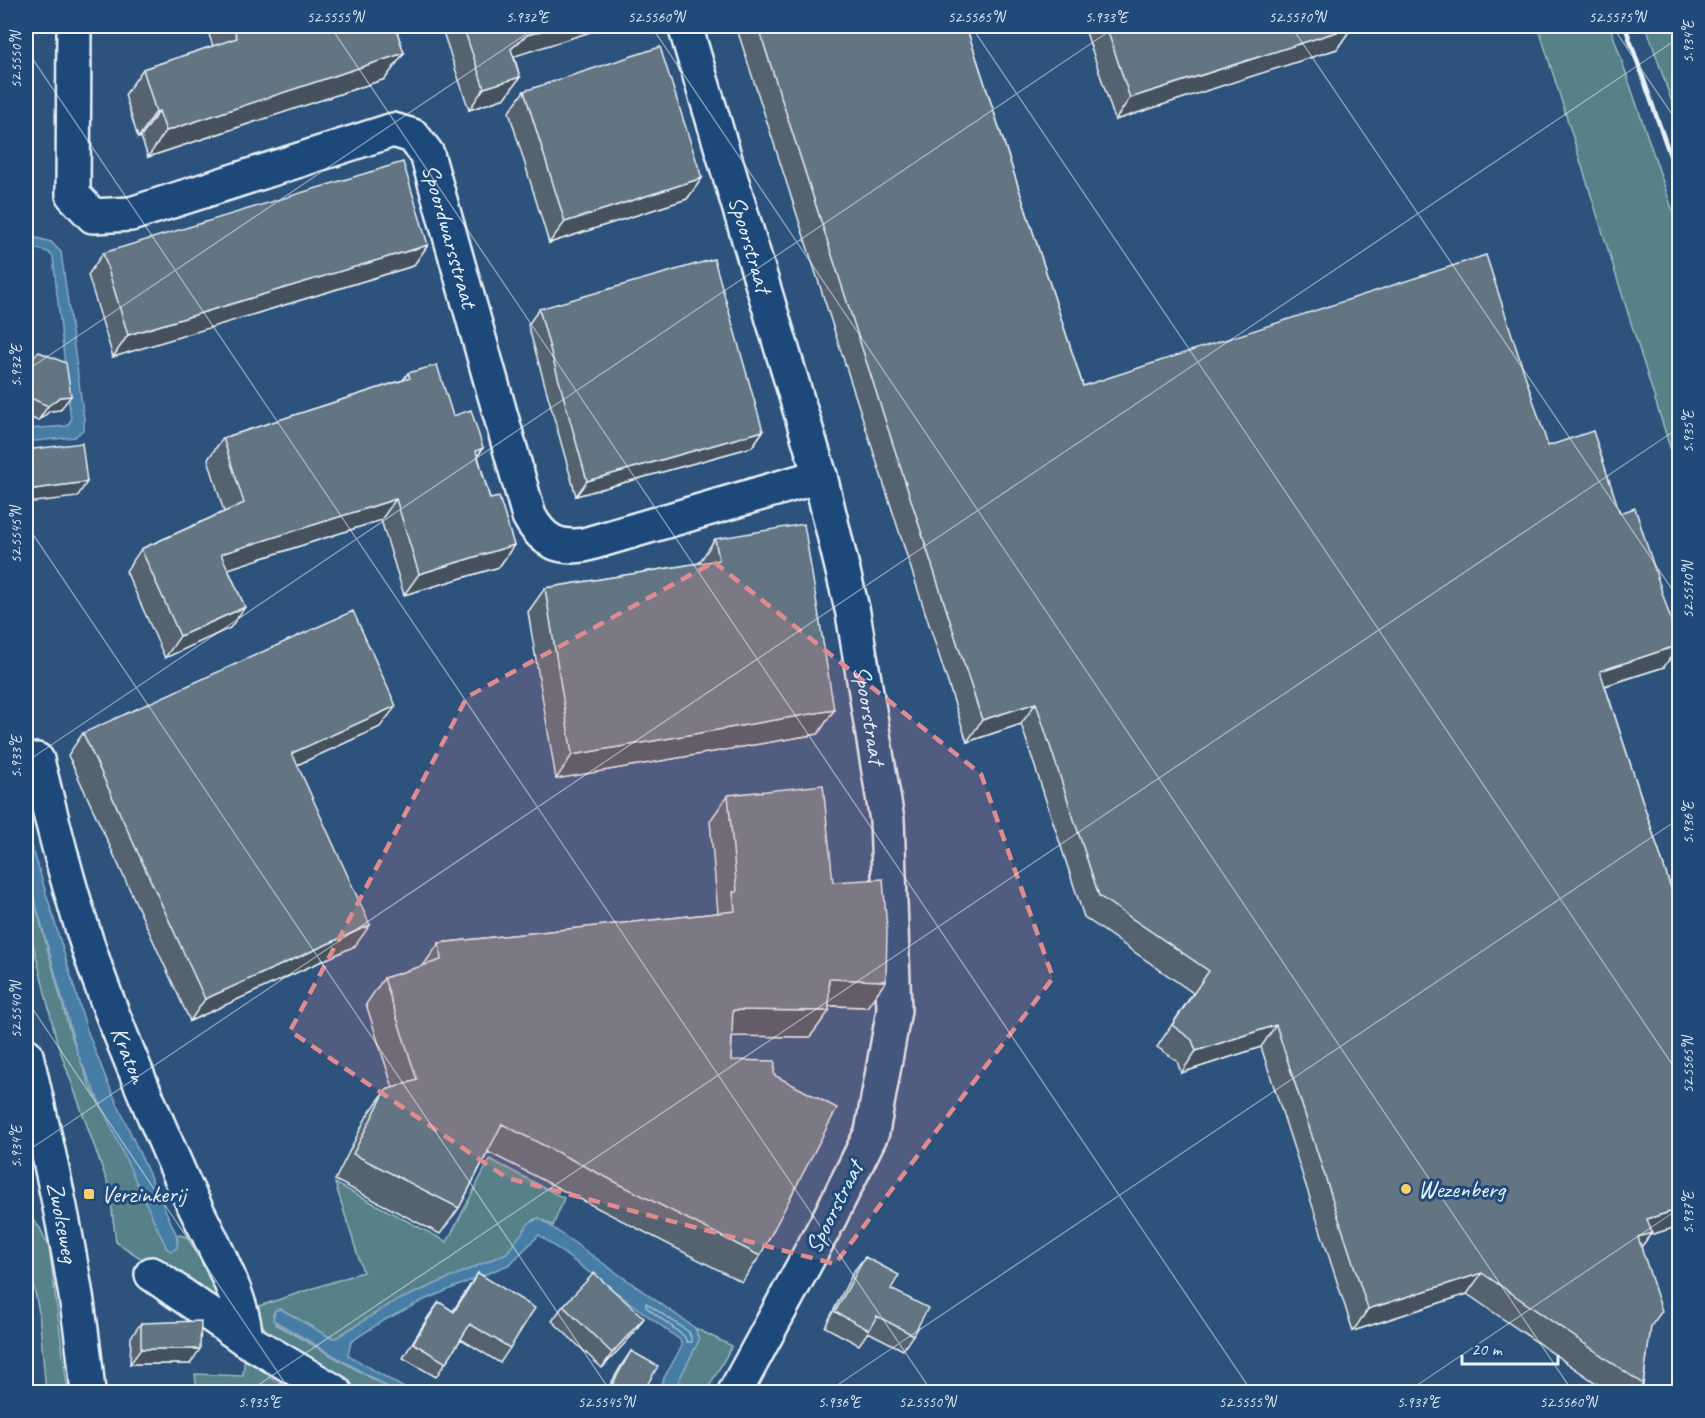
<svg xmlns="http://www.w3.org/2000/svg" width="1705" height="1418" viewBox="0 0 1705 1418" font-family="Caveat,sans-serif">
	<style>
		.green { fill: #568189; stroke: #9fb9c0; stroke-width: 1.5 }
		.water { fill: #477da4; stroke: #87abc6; stroke-width: 1.5 }
		.lines { fill: none; stroke-linecap: round; stroke-linejoin: round }
		.shore { stroke: #a8c3d6; stroke-width: 1.5 }
		.street-casing { stroke: #e8f1f8; stroke-width: 38 }
		.secondary-casing { stroke: #e8f1f8; stroke-width: 38 }
		.street { stroke: #1f4a7a; stroke-width: 33 }
		.secondary { stroke: #1f4a7a; stroke-width: 33 }
		.rail { stroke: #e8f1f8; stroke-width: 4.5 }
		.wall { fill: #556471; stroke: #e8f1f8; stroke-width: 1.5 }
		.shaded-wall { fill: #45515c; stroke: #e8f1f8; stroke-width: 1.5 }
		.building { fill: #637483; stroke: #e8f1f8; stroke-width: 1.5 }
		.marked { fill: #df8c90; fill-opacity: 0.2; stroke: #df8c90; stroke-width: 4.5; stroke-dasharray: 12 8; stroke-linejoin: round }
		.ticks { fill: none; stroke: #e8f1f8; stroke-width: 1.5; stroke-opacity: 0.45 }
		.poi-dot { fill: #ffd166; stroke: #1f4a7a; stroke-width: 2 }
		.labels { text-anchor: middle; stroke-width: 6; stroke-linejoin: round; paint-order: stroke }
		.street-label { font-size: 24px; fill: #e8f1f8; stroke: #1f4a7a }
		.poi-label { font-size: 24px; fill: #e8f1f8; stroke: #1f4a7a; text-anchor: start }
		.neatline { fill: none; stroke: #e8f1f8; stroke-width: 2 }
		.ticks-label { font-size: 15px; text-anchor: middle; fill: #e8f1f8 }
	</style>
	<rect width="100%" height="100%" fill="#2d527c"/>
	<filter id="ink" filterUnits="userSpaceOnUse"><feTurbulence type="fractalNoise" baseFrequency=".0167" numOctaves="2"/><feDisplacementMap in="SourceGraphic" scale="12" xChannelSelector="R" yChannelSelector="G"/><feConvolveMatrix kernelMatrix="1 2 1 2 8 2 1 2 1" color-interpolation-filters="sRGB"/></filter>
	<g filter="url(#ink)">
		<path class="green" d="M1538 26H1610L1679 229V476Z
			M1646 26H1673L1679 44V123Z
			M26 869 70 1032 90 1086 178 1242 176 1234 194 1239 223 1302 217 1308 116 1242 109 1187 57 1042 26 915Z
			M490 1159 564 1198 553 1226 539 1218 533 1220 507 1253 392 1303 336 1338 329 1337 281 1309 275 1310 273 1315 276 1324 396 1392H358L286 1351 268 1334 253 1308 363 1272 335 1183 447 1242Z
			M26 1212 40 1228 49 1248 68 1392H46L39 1312 26 1249Z
			M695 1328 732 1346 706 1392H673L699 1340Z
			M245 1355 272 1379 296 1392H197L195 1374 243 1376Z"/>
		<path class="water" d="M26 235 51 242 61 252 84 419V429L75 437 26 442V429L67 426 71 420 53 257 48 252 26 246Z
			M26 826 87 1030 107 1081 177 1236V1248L171 1251 167 1249 78 1055 26 869Z
			M539 1218 695 1328 699 1340 673 1392H656L682 1346 680 1340 539 1235 510 1264 424 1300 381 1322 351 1342 348 1355 411 1392H396L273 1320 275 1310 281 1309 329 1337 336 1338 392 1303 507 1253 529 1223Z"/>
		<g class="lines">
			<path class="shore" d="M646 1303 689 1332 692 1342H687L684 1336 646 1307Z"/>
			<g class="street-casing">
				<g id="street">
					<path id="s1" d="M74 26 73 195 93 216 131 214 393 130 413 136 427 154 529 516C542 540 557 549 584 545L820 476"/>
					<path id="s2" d="M685 26 820 476 853 613 887 820 894 1010 872 1132 829 1219 735 1392"/>
					<path id="s3" d="M37 760C57 841 77 922 107 1000 131 1062 157 1123 184 1184 201 1222 247 1301 245 1339"/>
					<path d="M152 1274 245 1339 335 1392"/>
				</g>
			</g>
			<g class="secondary-casing">
				<g id="secondary">
					<path id="s4" d="M26 1055C52 1166 78 1278 88 1392"/>
				</g>
			</g>
			<use href="#street" class="street"/>
			<use href="#secondary" class="secondary"/>
			<path class="rail" d="M1625 26 1680 184"/>
		</g>
		<path class="wall" d="M206 26H395L404 53 385 79 148 157 141 137 138 138 125 95 143 69 213 46Z
			M441 26H609L514 56 520 77 505 98 469 110Z
			M736 26H976L967 29 1083 386 1548 446 1664 667 1605 686 1680 916V1226L1650 1235 1641 1247 1651 1326 1643 1384 1637 1392H1609L1467 1294 1353 1331 1261 1047 1181 1073 1177 1061 1157 1047 1193 993 1084 917 1021 724 967 742Z
			M1084 26H1352V27L1337 49 1115 120Z
			M524 91 702 178 687 199 549 243 509 112Z
			M428 245 413 266 113 357 88 275 103 253Z
			M539 309 763 431 752 447 576 496 528 325Z
			M26 361 60 410 50 411 38 421 26 415Z
			M408 373 453 416 483 448 478 456 490 499 514 545 499 567 404 595 381 520 228 569 245 607 230 628 165 658 126 571 141 549 224 512 208 459 223 438 403 380Z
			M715 539 834 710 818 734 556 779 528 612 545 588 699 563Z
			M380 727 297 765 355 946 190 1021 68 755 83 733Z
			M728 795 833 882 886 981 867 1007 829 1006V1011L810 1037 732 1036 731 1060 760 1256 742 1282 488 1152 459 1208 440 1234 335 1180 367 1116 386 1090 393 1088 366 1004 384 978 423 966 439 943 718 913 710 821Z
			M865 1257 891 1289 913 1335 903 1350 868 1332 859 1345 825 1327 854 1271Z
			M478 1273 510 1348 500 1363 461 1339 436 1377 403 1358 428 1317 439 1302 453 1311Z
			M563 1306 634 1333 602 1368 552 1321Z
			M141 1323 190 1364H130L131 1337Z
			M631 1351 643 1392H606L621 1366Z"/>
		<path class="shaded-wall" d="M558 26H609L512 57 511 49 527 35Z
			M953 26H976L947 35Z
			M1352 27 1337 49 1115 120 1130 98Z
			M404 53 385 79 148 157 166 131Z
			M520 77 505 98 469 110 484 88Z
			M159 111 141 137 138 138 156 112Z
			M702 178 687 199 549 243 565 222Z
			M428 245 413 266 113 357 128 335Z
			M71 396 60 410 50 411 38 421 48 406 60 397Z
			M763 431 752 447 576 496 587 481Z
			M483 448 468 470 476 451Z
			M87 482 77 497 26 503V490Z
			M396 499 381 520 206 576 221 554Z
			M514 545 499 567 404 595 419 574Z
			M245 607 230 628 165 658 180 636Z
			M1679 645 1664 667 1585 692 1600 671Z
			M1036 703 1021 724 967 742 982 720Z
			M396 706 380 727 277 774 292 753Z
			M834 710 818 734 556 779 572 755Z
			M370 925 355 946 190 1021 205 999Z
			M829 979 886 981 867 1007 811 1005Z
			M733 1010 829 1011 810 1037 715 1036Z
			M1276 1025 1261 1047 1181 1073 1196 1051Z
			M1680 1209V1226L1650 1235 1636 1254 1623 1259 1647 1219Z
			M1482 1273 1467 1294 1353 1331 1368 1309Z
			M644 1318 634 1333 602 1368 612 1353Z
			M141 1349H200L190 1364H130Z"/>
		<path class="building" d="M233 26H395L404 53 166 131 159 111 156 112 143 69 237 38Z
			M463 26H558L527 35 511 49 520 77 484 88Z
			M758 26H966L1083 386 1486 255 1548 446 1593 431 1620 513 1635 508 1679 645 1600 671 1680 916V1209L1647 1219 1652 1233 1638 1237 1662 1311 1651 1326 1643 1384 1482 1273 1368 1309 1276 1025 1196 1051 1192 1040 1172 1025 1209 971 1099 896 1036 703 982 720Z
			M1106 26H1352V27L1130 98Z
			M660 47 702 178 565 222 524 91Z
			M403 162 428 245 128 335 103 253Z
			M714 259 763 431 587 481 539 309Z
			M39 352 66 363 71 396 60 397 48 406 26 396V361Z
			M437 365 453 416 471 410 483 448 476 451 490 499 499 497 514 545 419 574 396 499 221 554 245 607 180 636 141 549 244 503 223 438 410 378 408 373Z
			M82 443 87 482 26 490V450Z
			M804 524 834 710 572 755 545 588 719 560 715 539Z
			M353 611 396 706 292 753 370 925 205 999 83 733Z
			M823 785 833 882 883 879 887 929 886 981 829 979V1011L733 1010 731 1060 775 1061 774 1075 837 1108 760 1256 502 1124 459 1208 353 1154 386 1090 417 1080 384 978 441 960 439 943 735 911 733 892H737L728 795Z
			M865 1257 899 1275 891 1289 928 1308 913 1335 877 1316 869 1330 835 1312Z
			M478 1273 535 1308 510 1348 470 1324 446 1363 413 1343 439 1302 454 1312Z
			M594 1273 644 1318 612 1353 563 1306Z
			M201 1321 200 1349H141V1323Z
			M631 1351 658 1366 643 1392H608Z"/>
	</g>
	<path class="marked" d="M714 562 981 774 1053 978 835 1264 507 1178 290 1031 467 697Z"/>
	<path class="ticks" d="M330 26 1252 1392M651 26 1573 1392M971 26 1680 1076M1291 26 1680 601M1612 26 1680 126M26 49 932 1392M26 371 538 26M26 524 611 1392M26 762 1117 26M26 999 291 1392M26 1152 1680 37M248 1392 1680 427M827 1392 1680 818M1407 1392 1680 1208"/>
	<g class="poi-dot">
		<circle cx="1406" cy="1189" r="6"/>
		<rect x="83" y="1188" width="12" height="12" rx="3"/>
	</g>
	<g class="labels">
		<g class="street-label">
			<text dy="8" stroke="none"><textPath href="#s1" startOffset="640">Spoordwarsstraat</textPath></text>
			<text dy="8" stroke="none"><textPath href="#s2" startOffset="228">Spoorstraat</textPath></text>
			<text dy="8" stroke="none"><textPath href="#s2" startOffset="714">Spoorstraat</textPath></text>
			<text dy="8" stroke="none"><textPath href="#s3" startOffset="309">Kraton</textPath></text>
			<text transform="translate(834 1207) rotate(-63)" y="8">Spoorstraat</text>
			<text dy="8" stroke="none"><textPath href="#s4" startOffset="171">Zwolseweg</textPath></text>
		</g>
		<g class="poi-label">
			<text x="1418" y="1197">Wezenberg</text>
			<text x="101" y="1202">Verzinkerij</text>
		</g>
	</g>
	<rect width="1705" height="1418" fill="none" stroke="#1f4a7a" stroke-width="66"/>
	<path d="M1462 1355v9h96v-9" fill="none" stroke="#e8f1f8" stroke-width="3"/>
	<text x="1471" y="1355" font-size="18" fill="#e8f1f8" stroke="#1f4a7a" stroke-width="4.5" paint-order="stroke">20 m</text>
	<rect x="33" y="33" width="1639" height="1352" class="neatline"/>
	<g class="ticks-label">
		<text x="335" y="22">52.5555°N</text>
		<text x="527" y="22">5.932°E</text>
		<text x="656" y="22">52.5560°N</text>
		<text x="976" y="22">52.5565°N</text>
		<text x="1106" y="22">5.933°E</text>
		<text x="1297" y="22">52.5570°N</text>
		<text x="1617" y="22">52.5575°N</text>
		<text transform="translate(1688 42) rotate(-90)" y="5">5.934°E</text>
		<text transform="translate(16 60) rotate(-90)" y="5">52.5550°N</text>
		<text transform="translate(16 366) rotate(-90)" y="5">5.932°E</text>
		<text transform="translate(1688 432) rotate(-90)" y="5">5.935°E</text>
		<text transform="translate(16 535) rotate(-90)" y="5">52.5545°N</text>
		<text transform="translate(1688 590) rotate(-90)" y="5">52.5570°N</text>
		<text transform="translate(16 757) rotate(-90)" y="5">5.933°E</text>
		<text transform="translate(1688 823) rotate(-90)" y="5">5.936°E</text>
		<text transform="translate(16 1010) rotate(-90)" y="5">52.5540°N</text>
		<text transform="translate(1688 1065) rotate(-90)" y="5">52.5565°N</text>
		<text transform="translate(16 1147) rotate(-90)" y="5">5.934°E</text>
		<text transform="translate(1688 1213) rotate(-90)" y="5">5.937°E</text>
		<text x="259" y="1407">5.935°E</text>
		<text x="606" y="1407">52.5545°N</text>
		<text x="839" y="1407">5.936°E</text>
		<text x="927" y="1407">52.5550°N</text>
		<text x="1247" y="1407">52.5555°N</text>
		<text x="1418" y="1407">5.937°E</text>
		<text x="1568" y="1407">52.5560°N</text>
	</g>
</svg>
